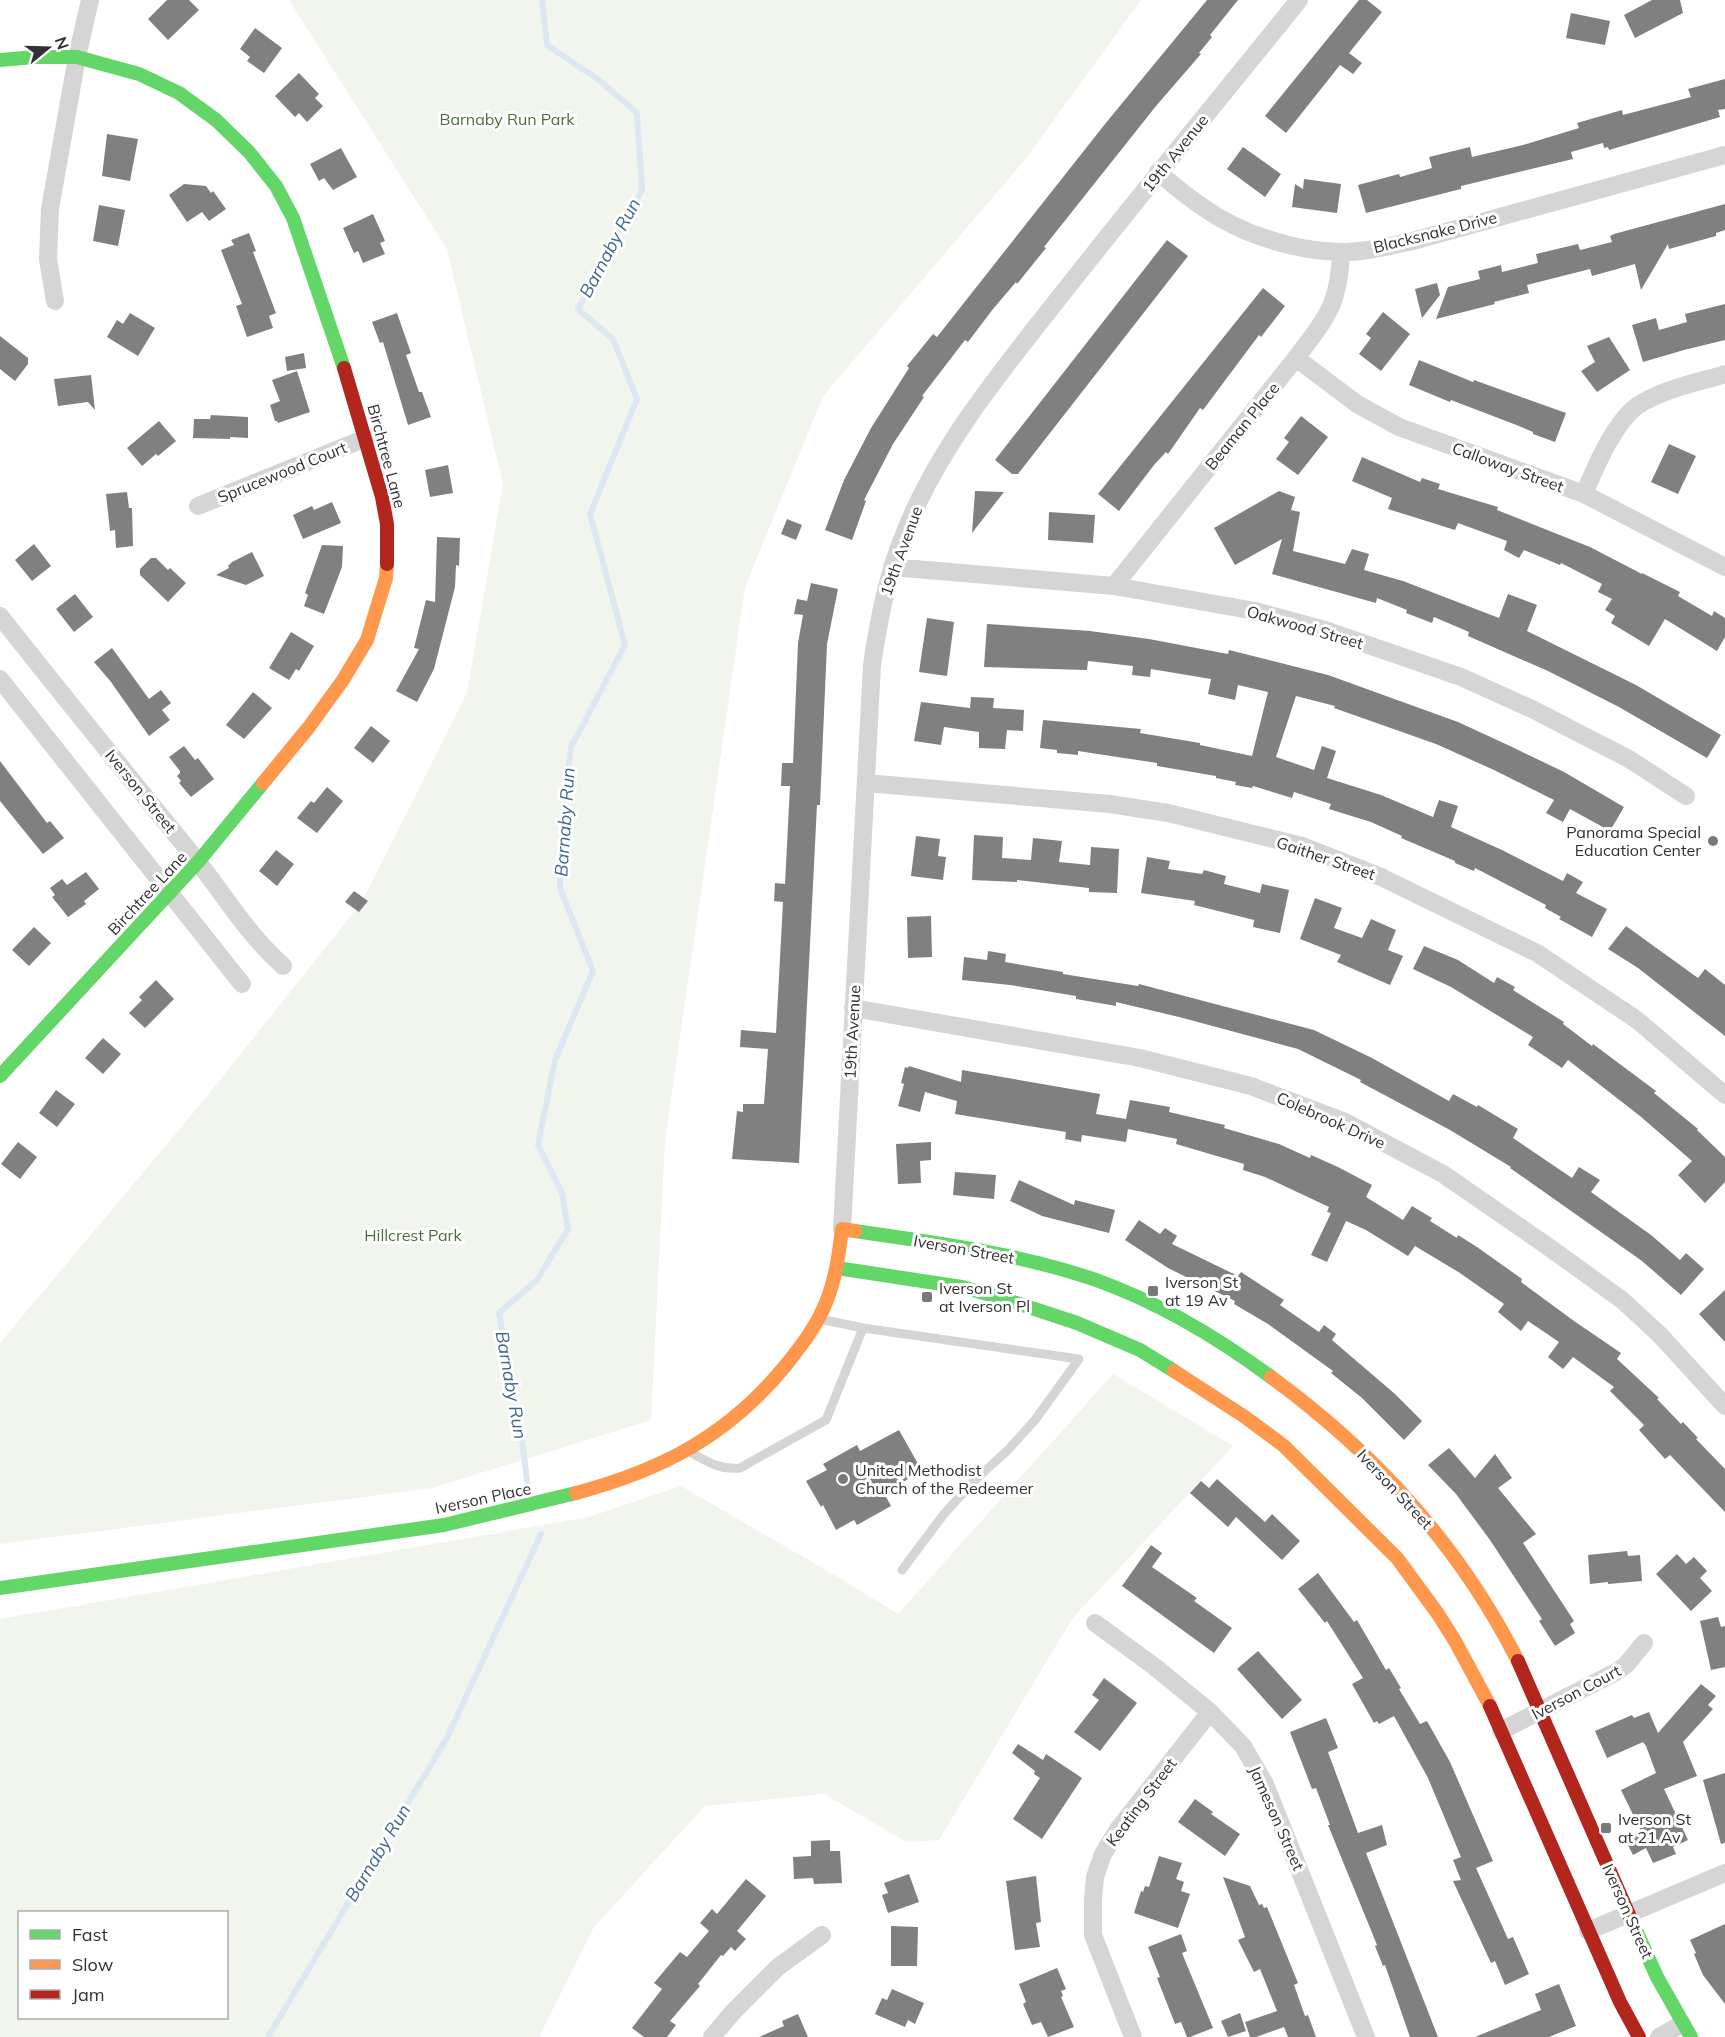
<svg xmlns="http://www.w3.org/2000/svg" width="1725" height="2037" viewBox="0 0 1725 2037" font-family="Mulish,sans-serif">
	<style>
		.green { fill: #f1f5ee; fill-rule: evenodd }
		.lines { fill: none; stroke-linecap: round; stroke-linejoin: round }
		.stream { stroke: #dde7f2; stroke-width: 6 }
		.building { fill: #808080 }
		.lane { stroke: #d5d5d5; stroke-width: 9 }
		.street { stroke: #d5d5d5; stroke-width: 18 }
		.fast { stroke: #63d668; stroke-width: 14 }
		.slow { stroke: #ff974d; stroke-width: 14 }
		.jam { stroke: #b3261e; stroke-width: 14 }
		.poi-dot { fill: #797979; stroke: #fff; stroke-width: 2 }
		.labels { text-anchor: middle; stroke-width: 6; stroke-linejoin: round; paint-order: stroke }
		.park-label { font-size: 16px; fill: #4f6c3f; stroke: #fff }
		.street-label { font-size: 16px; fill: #313131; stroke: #fff }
		.poi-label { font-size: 16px; fill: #313131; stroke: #fff; text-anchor: start }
		.water-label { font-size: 18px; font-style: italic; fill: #416892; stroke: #fff }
	</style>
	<rect width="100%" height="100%" fill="#fff"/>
	<path class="green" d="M289 0H1141L1024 161 823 396 745 587 665 1141 651 1420 432 1488 0 1544V1343L204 1100 362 902 467 693 503 484 447 249Z
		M1113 1374 1233 1446 1072 1619 939 1840 907 1842 824 1794 705 1806 594 1927 539 2037H0V1619L589 1517 681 1486 848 1583 898 1614ZM20 1912H226V2018H20Z"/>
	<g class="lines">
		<path class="stream" d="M528 1487 520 1425 499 1313 537 1280 568 1229 562 1193 538 1145 555 1060 593 971 560 888 563 807 571 747 625 645 590 514 637 399 613 339 578 309 642 190 637 113 599 80 547 45 542 0
			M269 2037V2035L447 1738 541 1534"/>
	</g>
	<path class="building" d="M167 0H189L199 10 168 40 148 19Z
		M1207 0H1238L1210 35 1212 37 1199 53 1201 54 1156 106 1044 247 1046 248 1017 284 1016 282 993 309 968 342 965 340 922 396 924 397 893 444 864 500 866 501 852 540 825 530 844 480 871 428 909 368 907 366 933 334 937 337 1105 124Z
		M1359 0H1367L1382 12 1349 53 1362 63 1353 74 1340 65 1286 133 1265 116Z
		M1652 0H1680L1683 13 1635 38 1624 15Z
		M1571 13 1610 21 1605 45 1566 38Z
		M255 28 282 48 264 73 247 61 250 57 240 49Z
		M299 73 319 94 315 98 323 106 307 122 299 113 295 117 275 96Z
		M1725 79V109L1718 110 1720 117 1609 150 1608 147 1604 148 1603 143 1571 152 1573 159 1461 186V189L1366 213 1358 185 1399 174 1400 177 1432 168 1429 157 1470 147 1472 157 1523 145 1579 128 1577 123 1622 110 1623 115 1691 97 1688 89Z
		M107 134 138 139 130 181 102 176Z
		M1243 147 1281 174 1265 197 1227 169Z
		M341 148 357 177 333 190 324 178 319 181 310 164Z
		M1304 179 1341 184 1337 213 1292 207 1295 184 1303 189Z
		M184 184 206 186 211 193 213 191 226 209 209 221 202 212 187 222 169 195Z
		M1725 204V230L1716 233V236L1669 249 1668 244 1641 290 1635 264 1592 276 1590 269 1527 285 1529 293 1494 302 1495 304 1436 319 1448 287 1480 279 1478 271 1501 265 1502 272 1538 263 1536 254 1578 244 1580 250 1612 242 1610 236 1614 234Z
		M99 205 125 210 118 246 93 241Z
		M373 214 385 241 380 243 385 254 363 263 358 251 354 253 343 228Z
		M249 233 256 251 253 252 276 313 269 316 273 328 247 337 236 306 242 304 221 250 234 245 231 240Z
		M1167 240 1188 256 1018 474H1012L995 460Z
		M1437 283 1440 295 1422 318 1415 289Z
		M1263 288 1285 306 1261 337 1259 335 1203 410 1200 408 1168 454 1166 452 1154 465 1119 511 1098 494Z
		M1725 304V340L1684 350 1643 362 1632 325 1656 318 1659 330 1687 322 1685 314Z
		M1383 312 1410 334 1381 371 1359 354 1371 338 1366 334Z
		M130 313 155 328 138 356 107 337 117 320 123 324Z
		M397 313 411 353 406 355 419 392H422L431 417 408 425 383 342 380 343 372 322Z
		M0 336 28 358V364L15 381 0 369Z
		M1609 337 1630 370 1597 392 1581 371 1595 362 1587 346Z
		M304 353 306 368 287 371 285 357Z
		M1419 360 1473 382 1474 380 1566 413 1555 442 1533 434V432L1519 426 1451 400 1450 402 1409 385Z
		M297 371 310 412 278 423 277 421H275L270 405 280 401 272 380Z
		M91 375 95 410 88 402 58 406 54 379Z
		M211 415 248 417V438L230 437V439L193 438 194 419H210Z
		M1301 416 1328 437 1298 475 1276 459 1289 442 1284 438Z
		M159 421 176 441 158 456 156 454 142 466 127 448Z
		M1669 444 1696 456 1678 494 1651 482Z
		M1362 457 1420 482 1422 478 1440 484 1438 489 1498 507 1497 510 1590 547 1642 574V573L1680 592 1678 596 1712 616 1714 611 1725 618V637L1717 651 1665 619 1649 646 1611 623 1615 616 1605 610 1612 599 1598 592 1602 584 1561 563 1560 565 1524 550 1519 558 1504 550 1507 541 1458 523 1455 530 1388 509 1392 498 1352 481Z
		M448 465 453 493 430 497 425 470Z
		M975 491 1004 492 972 533Z
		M1279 491 1295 497 1291 510 1300 512 1293 551 1345 564 1352 549 1369 554 1364 570 1403 581 1499 618 1508 594 1537 605 1527 631 1636 685 1721 735 1707 758 1619 707 1548 671 1468 636 1469 632 1434 617 1432 623 1406 613 1407 610 1377 598 1376 603 1272 574 1282 539 1235 565 1214 528Z
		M127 492 129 508H132L133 546 116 548 115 530 110 531 106 494Z
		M332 502 341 523 303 539 293 515 312 506 314 510Z
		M1049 512 1095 515 1093 543 1048 540Z
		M787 519 802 525 796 540 781 534Z
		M437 537 460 538 459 566 456 565 455 587 434 669 417 702 396 691 419 649 414 648 426 600 435 602Z
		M34 544 51 566 32 581 15 560Z
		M322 545 343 546 342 567 324 614 304 606 308 595 305 593Z
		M252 552 264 576 246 585 216 575 229 568 228 566 232 562Z
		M151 558H156L168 570 170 568 186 583 168 602 140 575V569Z
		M811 583 838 589 827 644 820 805H817L799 1163 732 1159 737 1111 743 1112V1104H764L768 1049 740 1047 741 1030 776 1033 783 902 774 901 775 883 785 884 790 786H781L782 763H793L798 643 803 615 794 614 797 599 807 601Z
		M75 594 93 617 74 632 56 609Z
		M927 618 954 622 947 676 919 672Z
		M987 624 1090 631 1149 639 1228 654 1229 650 1328 675 1458 722 1510 746 1564 772 1624 807 1610 831 1570 809 1563 822 1546 813 1554 800 1494 770 1436 744 1334 708 1335 706 1296 696 1276 757 1314 770 1322 746 1336 751 1327 778 1381 795 1433 817 1439 800 1458 806 1451 827 1502 850 1563 881 1567 873 1583 882 1576 893 1607 909 1592 937 1559 919 1561 917 1545 908 1546 905 1475 868 1474 871 1455 863V861L1401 838 1402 836 1371 822 1329 809 1331 804 1294 792 1292 798 1253 786 1252 788 1235 785 1236 782 1216 778V776L1157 766V763L1078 751V755L1057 753V750L1040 748 1043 720 1141 729 1140 733 1200 743V745L1252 756 1268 692 1238 685 1235 700 1208 694 1211 679 1151 669 1150 677 1132 675 1133 666 1088 661 1087 670 984 667Z
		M291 632 314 646 299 671 296 669 289 680 269 668Z
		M112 648 149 699 161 690 171 703 162 710 170 720 149 736 111 682 94 662Z
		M253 692 272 708 244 739 226 725Z
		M971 697 994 698 993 708 1024 710 1023 731 1007 730 1005 749 979 748V732L944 727 941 745 914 741 921 702 970 708Z
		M371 726 390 741 373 763 354 748Z
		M184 746 195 760 198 758 214 779 191 797 179 783 181 781 177 776 180 773V771L169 757Z
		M0 761 47 823 50 821 64 838 43 854 0 801Z
		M327 787 343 801 317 833 297 818 311 801 314 803Z
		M974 835 1003 837 1002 858 1031 860 1033 838 1062 841 1059 862 1090 865 1091 847 1119 849 1117 893 1089 892V888L1017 880V882L972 880Z
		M916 836 940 839 938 856 946 857 943 880 911 876Z
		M276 850 294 864 277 886 259 871Z
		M1147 857 1170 861 1168 869 1202 874 1204 870 1226 876 1224 884 1260 893 1262 884 1289 890 1280 933 1253 927 1254 920 1194 905 1195 901 1141 893Z
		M86 872 99 889 84 901 86 904 68 917 52 897 55 895 50 888 62 879 67 885Z
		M354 891 368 901 359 912 345 902Z
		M1315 898 1342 908 1334 928 1362 938 1371 919 1396 930 1388 950 1403 956 1390 985 1337 962 1341 955 1300 939Z
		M931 916 932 957 908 958 907 917Z
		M1626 926 1698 978 1705 969 1725 985V1036L1638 968 1608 949Z
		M34 927 51 943 29 966 12 950Z
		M1424 946 1458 960 1494 983 1497 977 1515 987 1513 990 1564 1022 1563 1024 1592 1046 1593 1044 1656 1091 1654 1093 1698 1129 1697 1130 1725 1157V1182L1705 1203 1678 1175 1692 1161 1640 1116 1568 1060 1562 1068 1528 1045 1533 1037 1451 987 1413 969Z
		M988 951 1006 954 1005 962 1063 972V974L1138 986 1139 984 1314 1030 1372 1058 1449 1101 1453 1094 1477 1107 1478 1105 1518 1129 1513 1138 1572 1178 1579 1167 1600 1180 1591 1192 1651 1235 1680 1260 1686 1253 1704 1269 1681 1295 1642 1261 1510 1168 1511 1167 1450 1130 1360 1082 1361 1080 1298 1049 1179 1017 1116 1002V1006L1076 999V996L1010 985 962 980 964 957 987 960Z
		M156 980 174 999 145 1028 129 1013 142 1000 139 997Z
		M103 1038 121 1054 103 1074 85 1058Z
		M909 1066 961 1082 962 1070 1100 1094 1096 1114 1126 1119 1130 1100 1170 1107 1169 1112 1225 1125 1224 1128 1279 1144 1310 1158 1311 1155 1338 1167 1372 1185 1366 1197 1403 1220 1412 1206 1432 1218 1430 1221 1457 1238 1458 1235 1477 1247 1522 1279 1521 1282 1574 1321 1621 1353 1617 1359 1659 1398 1657 1399 1681 1424 1683 1422 1698 1438 1696 1439 1725 1469V1512L1670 1455 1665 1459 1639 1430 1644 1425 1610 1391 1614 1387 1573 1357 1563 1369 1548 1357 1559 1342 1528 1321 1521 1331 1498 1312 1504 1304 1460 1273 1415 1246 1408 1256 1366 1230 1346 1221 1327 1262 1311 1255 1331 1213 1327 1212 1329 1207 1265 1177 1243 1170 1244 1164 1176 1144 1177 1139 1128 1129 1126 1142 1082 1135 1081 1142 1065 1139 1066 1132 955 1114 957 1101 925 1092 920 1112 898 1106 904 1084 901 1083 905 1067 908 1068Z
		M56 1090 75 1104 57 1127 39 1113Z
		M18 1142 37 1157 20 1179 1 1164Z
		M931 1142V1160L920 1161 921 1183 898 1184 896 1144Z
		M955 1172 996 1175 994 1199 953 1195Z
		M1019 1180 1074 1205 1075 1200 1115 1210 1109 1233 1042 1216 1010 1201Z
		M1139 1220 1160 1234 1165 1228 1177 1236 1172 1244 1238 1276 1241 1272 1284 1300 1280 1305 1319 1332 1324 1325 1336 1334 1332 1340 1395 1394 1422 1421 1404 1440 1362 1398 1331 1373 1333 1371 1268 1324 1234 1304 1235 1301 1168 1268 1125 1240Z
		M1725 1290V1342L1699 1314Z
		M899 1430 922 1471 884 1493 891 1506 857 1525 854 1520 836 1530 823 1505 821 1507 806 1481 827 1470 823 1464 857 1445 860 1451Z
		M1449 1448 1475 1478 1495 1454 1512 1478 1498 1488 1536 1534 1523 1543 1574 1621 1570 1624 1575 1633 1555 1646 1539 1621 1542 1619 1490 1540 1456 1494 1428 1465Z
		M1217 1479 1265 1522 1272 1514 1300 1541 1282 1560 1236 1517 1228 1527 1190 1493 1201 1481 1209 1488Z
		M1151 1545 1162 1553 1152 1567 1197 1598 1194 1601 1232 1628 1214 1653 1122 1586Z
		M1627 1551 1628 1556 1640 1555 1642 1581 1608 1584V1582L1590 1584 1588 1555Z
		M1677 1554 1686 1564 1694 1557 1707 1571 1700 1578 1712 1591 1691 1611 1656 1574Z
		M1318 1573 1354 1622 1357 1620 1386 1670 1389 1668 1401 1688 1399 1689 1420 1724 1427 1721 1450 1762 1493 1861 1476 1868 1508 1939 1513 1937 1529 1974 1505 1985 1495 1961 1491 1963 1453 1881 1461 1880 1453 1860 1461 1857 1428 1778 1394 1716 1379 1724 1377 1721 1374 1723 1352 1684 1363 1678 1327 1621 1325 1623 1298 1589Z
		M1718 1617 1721 1627 1725 1626V1667L1711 1670 1700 1621Z
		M1258 1651 1302 1700 1282 1719 1237 1669Z
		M1104 1678 1137 1703 1100 1751 1074 1732 1099 1700 1092 1695Z
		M1701 1684 1716 1696 1708 1705 1713 1709 1683 1742 1697 1776 1664 1789 1688 1840 1673 1847 1676 1854 1653 1863 1646 1848 1633 1855 1625 1839 1641 1831 1621 1790 1656 1773 1646 1746 1643 1742 1607 1758 1595 1731 1632 1715 1634 1718 1649 1712 1658 1733Z
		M1326 1718 1338 1748 1328 1752 1358 1833 1382 1825 1387 1845 1366 1853 1438 2037H1410L1385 1965 1383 1966 1375 1946 1377 1945 1328 1825H1330L1316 1788 1312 1789 1290 1732Z
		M1018 1744 1043 1760 1046 1754 1082 1778 1042 1839 1013 1819 1040 1778 1034 1774 1035 1771 1012 1753Z
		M1725 1773V1843L1721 1844 1703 1780Z
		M1195 1799 1213 1812 1211 1814 1240 1834 1225 1856 1178 1822Z
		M830 1840V1851H840L842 1883 814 1884 813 1878 794 1879 793 1857 811 1856V1841Z
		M1159 1856 1182 1863 1176 1879 1184 1882 1181 1891 1190 1894 1178 1928 1134 1913 1141 1891 1143 1892 1145 1886 1149 1887Z
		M909 1874 919 1902 888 1913 882 1895 888 1893 884 1883Z
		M1036 1876 1041 1922 1036 1923 1040 1947 1015 1950 1006 1881Z
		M1223 1877 1250 1886 1259 1905 1262 1904 1264 1908 1267 1907 1298 1983 1294 1985 1305 2016 1308 2015 1316 2037H1288L1284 2027 1256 2037H1250L1245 2022 1277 2011 1260 1969 1254 1972 1238 1940 1245 1937Z
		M746 1879 766 1896 737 1931 746 1939 735 1951 731 1947 723 1956 721 1955 698 1984 700 1986 670 2021 676 2025 667 2037H644L632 2028 662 1989 654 1983 680 1952 687 1957 709 1931 700 1923 712 1909 717 1914Z
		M1725 1924V2004L1703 1975 1694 1954 1696 1953 1690 1940Z
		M891 1926 918 1927 917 1966H891Z
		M1181 1934 1187 1951 1182 1953 1213 2028 1190 2037H1187L1181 2022 1175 2024 1157 1978 1160 1977 1148 1947Z
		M1057 1968 1066 1989 1061 1991 1063 1996 1061 1997 1074 2027 1048 2037 1041 2022 1032 2025 1023 2004 1026 2002 1019 1984Z
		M1559 1984 1576 2026 1549 2037H1475L1541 2010 1535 1994Z
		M892 1989 924 2003 915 2024 908 2020 905 2027 875 2014 882 1998 887 2000Z
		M1240 2013 1246 2031 1228 2037 1221 2021Z
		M798 2014 808 2037H759L784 2026 782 2021Z"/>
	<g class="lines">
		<path class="lane" d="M820 1319 863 1328 1079 1359 1035 1420 1008 1450 975 1480 944 1514 902 1570
			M690 1452C707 1462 720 1470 740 1468L826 1420 863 1328"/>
		<path class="street" d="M1158 172C1181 192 1206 212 1233 225 1265 241 1305 251 1340 252 1363 253 1387 246 1409 242L1725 155
			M55 301 48 259 50 209 77 57 90 0
			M1296 358 1357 404 1399 427 1584 494 1725 567
			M1584 494C1595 468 1614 423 1637 406 1662 389 1696 383 1725 374
			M198 506 366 438
			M892 567 1114 586 1255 611 1325 630 1461 677 1532 709 1629 759 1686 796
			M1114 586 1296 358C1327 317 1339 305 1341 252
			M0 616C64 697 129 777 194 857 223 893 247 934 283 966
			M0 679 242 984
			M866 783 1110 804 1168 813 1302 846 1381 877 1537 953 1637 1020 1725 1095
			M853 1008 1140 1058 1251 1086 1345 1122 1443 1174 1550 1248 1622 1300 1660 1335 1725 1406
			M842 1229 872 665C879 619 887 575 905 532 940 444 1004 368 1062 294 1140 195 1220 98 1299 0
			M1095 1623 1155 1667 1210 1712 1243 1746 1265 1784 1366 2037
			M1501 1731 1616 1672 1626 1665 1644 1643
			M1588 1931 1725 1873
			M712 2037 733 2012 778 1967 822 1935
			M1133 2037 1093 1935V1900L1095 1877 1103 1854 1119 1828 1210 1712
			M1659 2037 1682 2024"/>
		<path class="fast" d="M0 60 35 57H77L139 74 179 93 216 120 249 152 276 186 293 218 344 368
			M0 1076 198 862 263 783
			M855 1231C935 1243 1018 1253 1096 1280 1158 1302 1218 1338 1271 1377
			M837 1268 962 1287 998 1297 1077 1323 1140 1350 1174 1371
			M0 1588 444 1525 576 1493
			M1634 1926 1657 1977 1691 2037"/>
		<path class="slow" d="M263 783 309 727 343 680 367 640 386 578 387 564
			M1174 1371 1245 1417 1284 1446 1397 1558 1438 1614 1455 1641 1490 1706
			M1271 1377C1376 1454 1459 1545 1518 1661
			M576 1493C662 1470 728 1436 786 1365 802 1345 818 1324 827 1300 836 1277 839 1253 842 1229L855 1231"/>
		<path class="jam" d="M344 368 382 497 387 524V564
			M1518 1661 1634 1926
			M1490 1706 1620 2002 1639 2037"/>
	</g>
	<g class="poi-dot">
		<circle cx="1713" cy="841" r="6"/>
		<rect x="1147" y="1285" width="12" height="12" rx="3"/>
		<rect x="921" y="1291" width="12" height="12" rx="3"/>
		<circle cx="843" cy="1479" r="6"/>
		<rect x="1600" y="1822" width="12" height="12" rx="3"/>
	</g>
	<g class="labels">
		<g class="park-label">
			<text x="507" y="125">Barnaby Run Park</text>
			<text x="413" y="1241">Hillcrest Park</text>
		</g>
		<g class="street-label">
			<text transform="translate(1175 153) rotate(-51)" y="6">19th Avenue</text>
			<text transform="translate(1435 232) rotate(-14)" y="6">Blacksnake Drive</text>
			<text transform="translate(1242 426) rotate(-51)" y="6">Beaman Place</text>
			<text transform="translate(387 456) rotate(75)" y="6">Birchtree Lane</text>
			<text transform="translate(1508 467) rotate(20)" y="6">Calloway Street</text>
			<text transform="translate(282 472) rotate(-22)" y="6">Sprucewood Court</text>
			<text transform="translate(901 551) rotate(-70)" y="6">19th Avenue</text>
			<text transform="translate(1305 627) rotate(16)" y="6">Oakwood Street</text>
			<text transform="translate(141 791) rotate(51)" y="6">Iverson Street</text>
			<text transform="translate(1326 858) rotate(19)" y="6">Gaither Street</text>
			<text transform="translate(147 893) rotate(-47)" y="6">Birchtree Lane</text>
			<text transform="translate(852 1032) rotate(-87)" y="6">19th Avenue</text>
			<text transform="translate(1331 1120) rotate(24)" y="6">Colebrook Drive</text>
			<text transform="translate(964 1249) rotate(10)" y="6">Iverson Street</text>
			<text transform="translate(1395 1489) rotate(47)" y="6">Iverson Street</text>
			<text transform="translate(483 1498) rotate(-12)" y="6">Iverson Place</text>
			<text transform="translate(1576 1692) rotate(-28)" y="6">Iverson Court</text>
			<text transform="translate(1141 1802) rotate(-53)" y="6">Keating Street</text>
			<text transform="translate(1277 1818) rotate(66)" y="6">Jameson Street</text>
			<text transform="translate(1628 1911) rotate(66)" y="6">Iverson Street</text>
		</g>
		<g class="poi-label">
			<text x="1701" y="838" text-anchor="end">Panorama Special<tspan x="1701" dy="18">Education Center</tspan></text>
			<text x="1165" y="1288">Iverson St<tspan x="1165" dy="18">at 19 Av</tspan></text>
			<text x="939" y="1294">Iverson St<tspan x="939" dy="18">at Iverson Pl</tspan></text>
			<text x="855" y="1476">United Methodist<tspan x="855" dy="18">Church of the Redeemer</tspan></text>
			<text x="1618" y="1825">Iverson St<tspan x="1618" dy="18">at 21 Av</tspan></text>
		</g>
		<g class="water-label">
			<text transform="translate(610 248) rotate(-62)" y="6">Barnaby Run</text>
			<text transform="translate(565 822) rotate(-86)" y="6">Barnaby Run</text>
			<text transform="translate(511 1385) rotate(80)" y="6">Barnaby Run</text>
			<text transform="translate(378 1853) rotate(-59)" y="6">Barnaby Run</text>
		</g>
	</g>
	<rect x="18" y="1911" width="210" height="108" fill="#ffffff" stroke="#adadad" stroke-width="1.5"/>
	<rect x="30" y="1930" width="30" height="9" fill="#63d668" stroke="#adadad" stroke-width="1.5"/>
	<text x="72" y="1941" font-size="18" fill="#313131">Fast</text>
	<rect x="30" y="1960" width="30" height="9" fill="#ff974d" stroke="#adadad" stroke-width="1.5"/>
	<text x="72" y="1971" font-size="18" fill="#313131">Slow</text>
	<rect x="30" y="1990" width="30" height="9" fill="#b3261e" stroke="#adadad" stroke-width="1.5"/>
	<text x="72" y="2001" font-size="18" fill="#313131">Jam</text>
	<g transform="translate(48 48) rotate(71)" stroke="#ffffff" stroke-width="4.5" paint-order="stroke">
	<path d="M0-4.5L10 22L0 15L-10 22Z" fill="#313131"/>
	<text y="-9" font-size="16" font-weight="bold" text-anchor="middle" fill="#313131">N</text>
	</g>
</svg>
